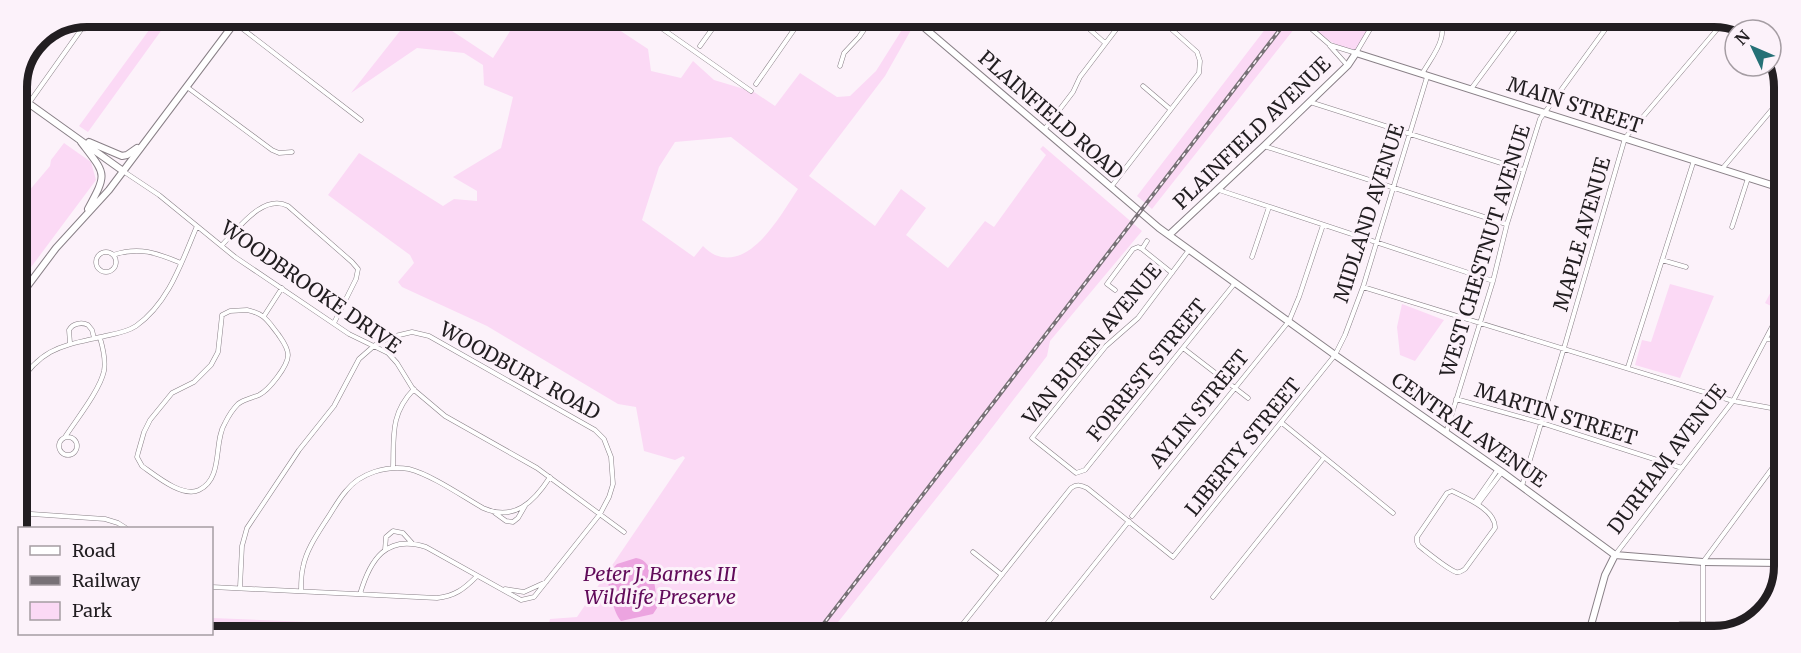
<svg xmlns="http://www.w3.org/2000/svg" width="1801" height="653" viewBox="0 0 1801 653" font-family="Merriweather,serif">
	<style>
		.green { fill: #fbd9f5; fill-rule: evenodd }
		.water { fill: #eca4e0 }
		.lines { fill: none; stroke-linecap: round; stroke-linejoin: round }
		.street-casing { stroke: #898087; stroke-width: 5 }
		.secondary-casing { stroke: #898087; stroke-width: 8 }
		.street { stroke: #fff; stroke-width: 4 }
		.secondary { stroke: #fff; stroke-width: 6 }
		.rail-casing { stroke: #777176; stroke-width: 4 }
		.rail { stroke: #fcf2fa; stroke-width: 1.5; stroke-dasharray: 4.5; stroke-linecap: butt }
		.labels { text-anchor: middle; stroke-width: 6; stroke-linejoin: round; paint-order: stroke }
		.street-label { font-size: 20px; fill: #221e21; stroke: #fcf2fa }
		.park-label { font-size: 20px; font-style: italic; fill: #610b5a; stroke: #fcf2fa }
		.rim { fill: none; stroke: #221e21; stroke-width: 8 }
	</style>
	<rect width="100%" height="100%" fill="#fcf2fa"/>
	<path class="green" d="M157 17H171L88 132 79 126 152 26Z
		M411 17H431L493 58 519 17 601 18 648 49 651 71 681 78 693 61 714 80 754 92 775 106 800 73 837 97 850 96 876 71 905 25 911 30 885 76 809 176 875 226 901 189 926 208 906 235 948 268 985 221 994 227 1046 155 1040 149 1043 146 1142 231 1050 341 1047 356 981 442 831 631V635L212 633V618L547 632 550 619 577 617 685 458 683 456 675 460 644 451 636 407 618 404 487 326 402 287 398 282 414 263 410 255 328 195 359 153 443 206 454 199 477 201V191L453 177 501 148 513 97 484 85 483 65 464 53 417 48 351 93ZM731 137 798 189C781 214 752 270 715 255 711 253 706 249 703 246L694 257 642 220 659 167 675 142Z
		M1273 19H1302L1152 209 1137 196Z
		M1375 19 1355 52C1331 45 1322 35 1303 20Z
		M64 143 91 162 96 180 17 286V205L50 166 51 160Z
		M1778 256 1783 258V293L1775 308 1765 303 1776 282 1771 279 1777 268 1773 265Z
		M1670 284 1714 296 1680 378 1635 365 1642 340 1651 342Z
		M1402 304 1444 320 1415 361 1400 355 1397 327Z"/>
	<path class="water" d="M636 558C655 560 656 593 657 608L653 614 621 621C613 612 607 584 608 573L617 564Z"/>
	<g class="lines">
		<g class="street-casing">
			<path id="street" d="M647 18 751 91
				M1078 19 1105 43
				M1300 19 1330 45 1356 53 1376 19
				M1429 19 1442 27
				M235 23 361 120
				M462 23 468 17
				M700 46 720 18
				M1330 46 1347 65
				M840 66 844 53 859 37 872 18
				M1422 74C1428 63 1438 51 1441 39 1443 32 1442 26 1445 19
				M756 84 802 18
				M1143 86 1170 109
				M187 87 272 150 279 153 292 152
				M1471 89 1522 20
				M1310 102 1523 170
				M29 103 90 17
				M1044 130 1073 92 1080 77 1124 19
				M1264 146 1506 224
				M1722 169 1784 95
				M123 171 159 195 235 257 349 334 388 353 397 363 413 389 445 416 537 468 624 532
				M1111 187 1199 73 1200 61 1197 52 1160 19
				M1219 190 1493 281
				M1732 227 1748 178
				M1147 241 1142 249 1172 273
				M222 245C238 229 263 193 288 206L352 262 358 269 356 279 334 323
				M1189 250 1138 318 1106 346 1032 438 1076 473 1085 470 1235 283
				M96 262a10 10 0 1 1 20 0a10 10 0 1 1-20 0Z
				M113 255C139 246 157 253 181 263
				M1252 257 1269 207
				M1662 260 1686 267
				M1363 287 1733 401 1782 410
				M1115 290 1107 284 1133 249 1138 247 1142 249
				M247 310C265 314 267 320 278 334 282 340 288 347 288 355 288 366 269 390 259 395 252 398 244 399 238 404 233 409 228 417 225 423 213 442 224 478 199 490 182 498 155 475 142 466L137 457 138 453 144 432 150 420 172 393 194 382 211 365 218 352 222 315 230 311Z
				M264 316 282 288
				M1766 339 1783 341
				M70 343 69 330C73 323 82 322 88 325L92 330 94 338
				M1183 348 1248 398
				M1628 367 1694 160
				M17 386C43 346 63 346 105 336 115 334 127 332 136 326 169 303 182 261 197 226
				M1456 399 1542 423 1682 468
				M1282 423 1393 513
				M1446 433 1493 281 1507 224 1540 119 1612 20
				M59 446a9 9 0 1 1 18 0a9 9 0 1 1-18 0Z
				M65 437C76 420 100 390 104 371 106 360 103 348 100 338
				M393 468C394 436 390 414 414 389
				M1522 486 1564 348 1625 138 1725 20
				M1452 491C1466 498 1496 510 1495 528L1465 569C1462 571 1460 573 1456 572 1447 569 1427 552 1419 546L1417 542V537L1447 493Z
				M1475 502 1498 469
				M1478 504 1502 472
				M17 513 105 519 118 523 126 528
				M495 513 506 521 513 522 518 518 525 506
				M1132 516 1289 321 1299 297 1323 225
				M385 550 386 537 393 531 403 533 412 543
				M973 552 1002 575
				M1615 555 1733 401 1783 306
				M212 587 437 598C455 596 464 589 476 577
				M240 587 242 546 247 528 299 450 334 406 359 359 375 345 391 337 412 332 429 336 595 430 604 439 611 457 613 484 609 497 600 514 534 597 521 600 426 547C386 534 370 560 360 594
				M505 589 524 592 546 582
				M301 591C301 583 301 575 303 567 306 551 316 536 325 522 332 512 338 500 346 491 360 473 387 465 409 469 432 475 462 496 483 508 514 522 534 502 550 477
				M1213 597 1323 459
				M1703 624V562L1782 455
				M1042 630 1129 521
				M954 635 1071 488C1077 484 1081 485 1087 488L1173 557 1335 355 1345 335 1363 287 1427 77
				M1675 636V630L1680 624H1734L1737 629"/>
		</g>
		<g class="secondary-casing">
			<path id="secondary" d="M913 18 1159 228 1335 355 1502 472 1615 555 1703 562 1781 563
				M17 95 123 171
				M81 142C106 175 108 172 88 209
				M89 142 122 156 127 155 137 148
				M1169 235 1264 146 1348 65 1356 53 1784 189
				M17 300 56 248 109 190 239 17
				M1588 636 1605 575 1615 555"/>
		</g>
		<use href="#street" class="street"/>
		<use href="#secondary" class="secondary"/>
		<g class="rail-casing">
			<path id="rail" d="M815 635 1288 19"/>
		</g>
		<use href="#rail" class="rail"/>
	</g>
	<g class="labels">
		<g class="street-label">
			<text transform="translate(1575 105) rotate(18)" y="7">MAIN STREET</text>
			<text transform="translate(1051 115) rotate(41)" y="7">PLAINFIELD ROAD</text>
			<text transform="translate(1252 133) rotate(-44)" y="7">PLAINFIELD AVENUE</text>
			<text transform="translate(1369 213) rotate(-72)" y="7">MIDLAND AVENUE</text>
			<text transform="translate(1582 234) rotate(-74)" y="7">MAPLE AVENUE</text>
			<text transform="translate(1485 251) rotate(-73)" y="7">WEST CHESTNUT AVENUE</text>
			<text transform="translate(311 287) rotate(35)" y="7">WOODBROOKE DRIVE</text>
			<text transform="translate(1092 344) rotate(-50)" y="7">VAN BUREN AVENUE</text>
			<text transform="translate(1147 370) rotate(-51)" y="7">FORREST STREET</text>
			<text transform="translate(520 371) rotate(29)" y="7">WOODBURY ROAD</text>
			<text transform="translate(1199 409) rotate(-51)" y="7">AYLIN STREET</text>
			<text transform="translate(1556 414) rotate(17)" y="7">MARTIN STREET</text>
			<text transform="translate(1469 430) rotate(35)" y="7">CENTRAL AVENUE</text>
			<text transform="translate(1243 447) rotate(-51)" y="7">LIBERTY STREET</text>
			<text transform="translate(1667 459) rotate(-53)" y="7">DURHAM AVENUE</text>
		</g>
		<g class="park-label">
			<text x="660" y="581">Peter J. Barnes III<tspan x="660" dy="23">Wildlife Preserve</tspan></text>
		</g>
	</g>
	<path d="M0 0H1801V653H0ZM87 27H1714A60 60 0 0 1 1774 87V566A60 60 0 0 1 1714 626H87A60 60 0 0 1 27 566V87A60 60 0 0 1 87 27Z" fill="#fcf2fa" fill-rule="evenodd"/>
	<path class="rim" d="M87 27H1714A60 60 0 0 1 1774 87V566A60 60 0 0 1 1714 626H87A60 60 0 0 1 27 566V87A60 60 0 0 1 87 27Z"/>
	<rect x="18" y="527" width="195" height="108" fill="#fcf2fa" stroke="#a59da3" stroke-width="1.5"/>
	<rect x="30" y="546" width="30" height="9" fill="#ffffff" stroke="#a59da3" stroke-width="1.5"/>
	<text x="72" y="557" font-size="18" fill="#221e21">Road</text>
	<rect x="30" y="576" width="30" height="9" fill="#777176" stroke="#a59da3" stroke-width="1.5"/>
	<text x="72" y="587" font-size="18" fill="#221e21">Railway</text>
	<rect x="30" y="602" width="30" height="18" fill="#fbd9f5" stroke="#a59da3" stroke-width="1.5"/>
	<text x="72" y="617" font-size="18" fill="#221e21">Park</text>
	<g transform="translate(1753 48) rotate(314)"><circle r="28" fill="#fcf2fa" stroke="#a59da3" stroke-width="1.5"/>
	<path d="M0-4.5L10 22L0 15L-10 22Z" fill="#257076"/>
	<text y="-9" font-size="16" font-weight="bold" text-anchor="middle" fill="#221e21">N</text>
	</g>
</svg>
